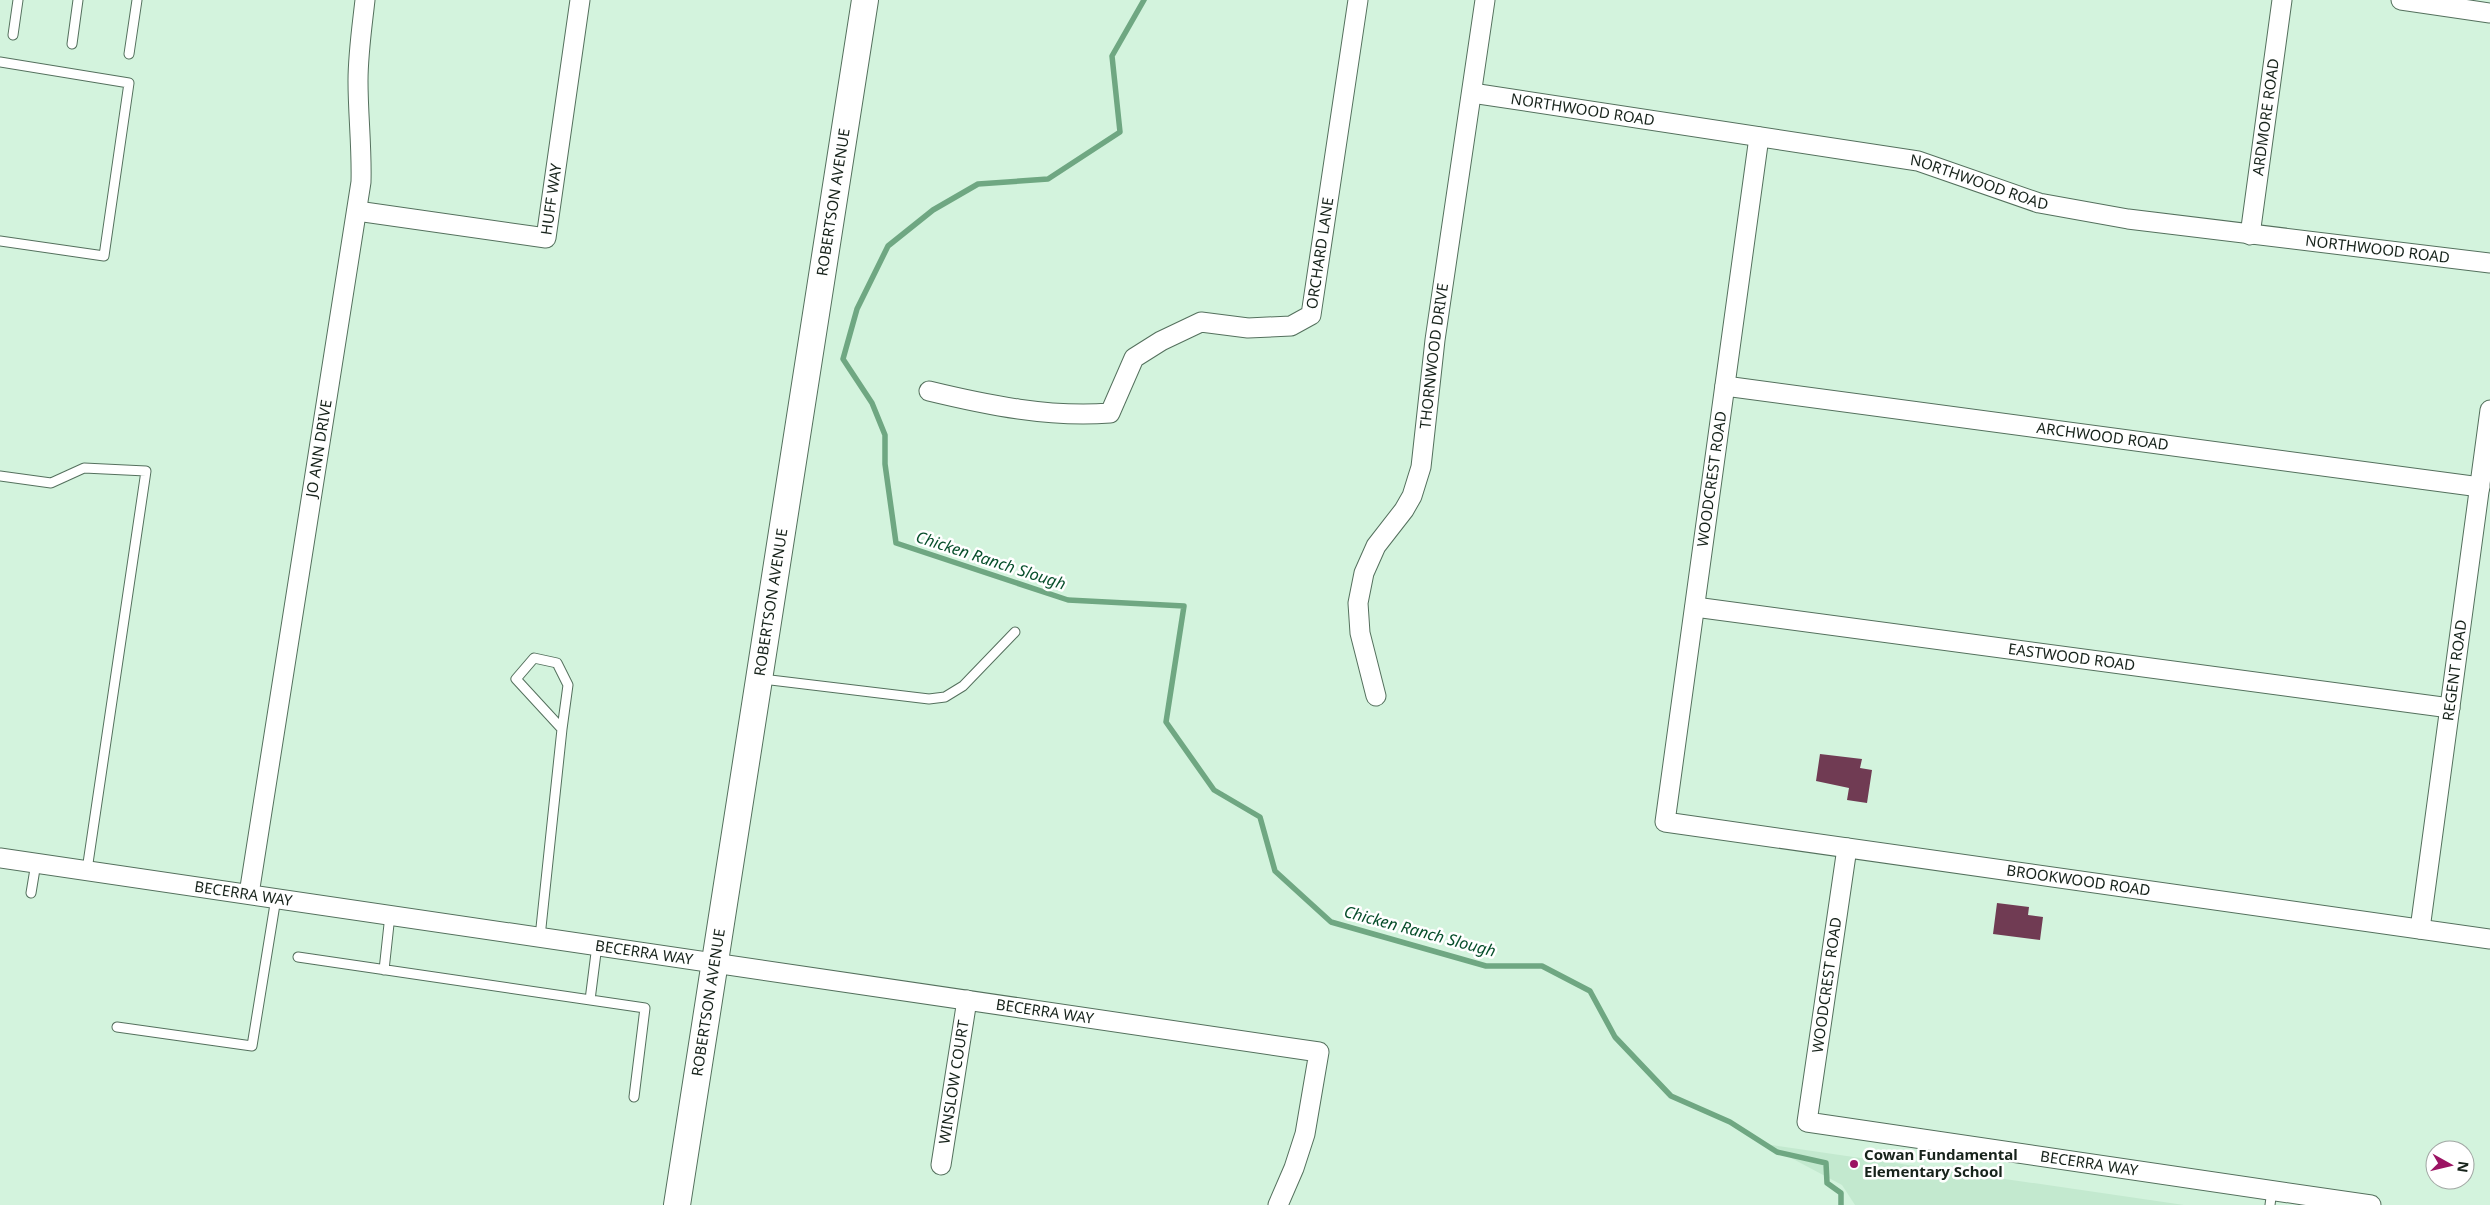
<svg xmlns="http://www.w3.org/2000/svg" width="2490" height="1205" viewBox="0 0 2490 1205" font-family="'Noto Sans',sans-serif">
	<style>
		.built { fill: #c3e9cf }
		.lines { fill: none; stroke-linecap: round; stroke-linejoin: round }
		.stream { stroke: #6fa782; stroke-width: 5.5 }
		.building { fill: #703b53 }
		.lane-casing { stroke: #54705d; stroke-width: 11 }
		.street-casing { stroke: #54705d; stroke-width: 21 }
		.secondary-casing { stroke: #54705d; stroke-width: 28 }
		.lane { stroke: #fff; stroke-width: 9 }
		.street { stroke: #fff; stroke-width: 19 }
		.secondary { stroke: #fff; stroke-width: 26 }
		.poi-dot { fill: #9c1363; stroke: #fff; stroke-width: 2 }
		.labels { text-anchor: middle; stroke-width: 5; stroke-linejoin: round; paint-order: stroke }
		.street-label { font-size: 15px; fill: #17231b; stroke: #fff }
		.poi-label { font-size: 15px; font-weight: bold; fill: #17231b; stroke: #fff; text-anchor: start }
		.water-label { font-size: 16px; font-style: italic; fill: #074e2b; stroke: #fff }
	</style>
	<rect width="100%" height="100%" fill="#d3f3dd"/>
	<path class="built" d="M1765 1144 2184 1205H1855L1842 1185Z"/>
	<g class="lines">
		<path class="stream" d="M1144 0 1112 56 1120 132 1048 179 978 184 933 210 888 246 857 309 843 359 872 403 885 435V464L896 543 1068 600 1184 606 1166 722 1214 790 1260 817 1275 871 1331 922 1486 966H1542L1590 991 1615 1037 1671 1096 1730 1122 1777 1152 1826 1163 1827 1183 1841 1193V1205"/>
	</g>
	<path class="building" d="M1820 754 1862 759 1860 768 1872 770 1867 803 1847 800 1849 788 1816 781Z
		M1997 903 2029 907 2028 915 2043 917 2040 940 1993 934Z"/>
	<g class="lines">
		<g class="lane-casing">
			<path id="lane" d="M13 35 18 0
				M72 44 78 0
				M129 54 137 0
				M0 62 129 83 104 256 0 241
				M0 476 51 483 84 468 146 471 87 870
				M762 679 929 699 945 697 963 686 1015 632
				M31 893 36 863
				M540 937 562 729 516 679 534 658 557 663 568 685 562 729
				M298 957 645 1008 634 1097
				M384 970 390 915
				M590 1000 597 945
				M117 1027 252 1046 276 898
				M2270 1205 2272 1190"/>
		</g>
		<g class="street-casing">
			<g id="street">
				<path d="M2401 0 2490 13"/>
				<path id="s1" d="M1472 93 1918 161 2039 203 2128 219 2490 263"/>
				<path id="s2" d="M1759 137 1665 822 2490 939"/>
				<path id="s3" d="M357 211 546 238 580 0"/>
				<path id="s4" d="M2250 235 2282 0"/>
				<path id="s5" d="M1725 386 2480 487"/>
				<path id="s6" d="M929 391C987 405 1050 418 1110 413L1134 358 1161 341 1201 322 1248 328 1291 326 1311 315 1358 0"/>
				<path id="s7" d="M1695 607 2450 708"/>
				<path id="s8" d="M1376 696 1360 633 1358 603 1364 573 1376 546 1404 510 1412 496 1421 467 1435 340 1485 0"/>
				<path id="s9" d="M1847 848 1807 1122 2371 1205"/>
				<path id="s10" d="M0 858 1319 1052 1305 1134 1294 1168 1278 1205"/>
				<path id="s11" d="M249 894 361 182C362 148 358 115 358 81 358 54 362 27 365 0"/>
				<path id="s12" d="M2420 929 2490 410"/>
				<path id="s13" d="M941 1165 967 1000"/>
			</g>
		</g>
		<g class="secondary-casing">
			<g id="secondary">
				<path id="s14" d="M677 1205 865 0"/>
			</g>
		</g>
		<use href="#lane" class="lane"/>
		<use href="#street" class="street"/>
		<use href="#secondary" class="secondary"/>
	</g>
	<circle class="poi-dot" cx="1854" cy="1164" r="5"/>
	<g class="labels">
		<g class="street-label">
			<text dy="5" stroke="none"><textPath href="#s1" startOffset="112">NORTHWOOD ROAD</textPath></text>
			<text dy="5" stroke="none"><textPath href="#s4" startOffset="119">ARDMORE ROAD</textPath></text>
			<text dy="5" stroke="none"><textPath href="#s1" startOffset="516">NORTHWOOD ROAD</textPath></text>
			<text dy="5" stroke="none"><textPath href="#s3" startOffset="230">HUFF WAY</textPath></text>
			<text dy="5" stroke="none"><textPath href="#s14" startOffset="1015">ROBERTSON AVENUE</textPath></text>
			<text dy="5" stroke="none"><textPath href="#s1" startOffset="921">NORTHWOOD ROAD</textPath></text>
			<text dy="5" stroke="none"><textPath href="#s6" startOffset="495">ORCHARD LANE</textPath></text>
			<text dy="5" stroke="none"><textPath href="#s8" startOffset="359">THORNWOOD DRIVE</textPath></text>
			<text dy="5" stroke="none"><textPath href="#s5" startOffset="381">ARCHWOOD ROAD</textPath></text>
			<text dy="5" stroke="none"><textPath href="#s11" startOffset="451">JO ANN DRIVE</textPath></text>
			<text transform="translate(1712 479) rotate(-82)" y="5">WOODCREST ROAD</text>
			<text dy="5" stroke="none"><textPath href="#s14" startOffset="610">ROBERTSON AVENUE</textPath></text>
			<text dy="5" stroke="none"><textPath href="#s7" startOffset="380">EASTWOOD ROAD</textPath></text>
			<text dy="5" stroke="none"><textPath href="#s12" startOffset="261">REGENT ROAD</textPath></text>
			<text dy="5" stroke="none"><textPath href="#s2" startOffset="1109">BROOKWOOD ROAD</textPath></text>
			<text dy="5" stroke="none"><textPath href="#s10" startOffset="246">BECERRA WAY</textPath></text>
			<text dy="5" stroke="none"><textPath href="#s10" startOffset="651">BECERRA WAY</textPath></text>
			<text transform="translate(1827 985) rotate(-82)" y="5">WOODCREST ROAD</text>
			<text dy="5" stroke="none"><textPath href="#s14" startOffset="205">ROBERTSON AVENUE</textPath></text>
			<text dy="5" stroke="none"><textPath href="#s10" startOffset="1056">BECERRA WAY</textPath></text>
			<text dy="5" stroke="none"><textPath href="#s13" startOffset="84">WINSLOW COURT</textPath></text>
			<text dy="5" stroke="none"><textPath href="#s9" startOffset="562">BECERRA WAY</textPath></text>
		</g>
		<g class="poi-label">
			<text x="1864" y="1160">Cowan Fundamental<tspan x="1864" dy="17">Elementary School</tspan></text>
		</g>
		<g class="water-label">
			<text transform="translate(991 560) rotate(18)" y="6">Chicken Ranch Slough</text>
			<text transform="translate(1420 931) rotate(15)" y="6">Chicken Ranch Slough</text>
		</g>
	</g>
	<g transform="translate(2450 1165) rotate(98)"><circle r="24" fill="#ffffff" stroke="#a2a7a4"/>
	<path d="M0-4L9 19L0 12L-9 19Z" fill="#9c1363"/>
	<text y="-8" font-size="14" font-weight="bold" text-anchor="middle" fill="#17231b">N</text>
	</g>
</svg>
